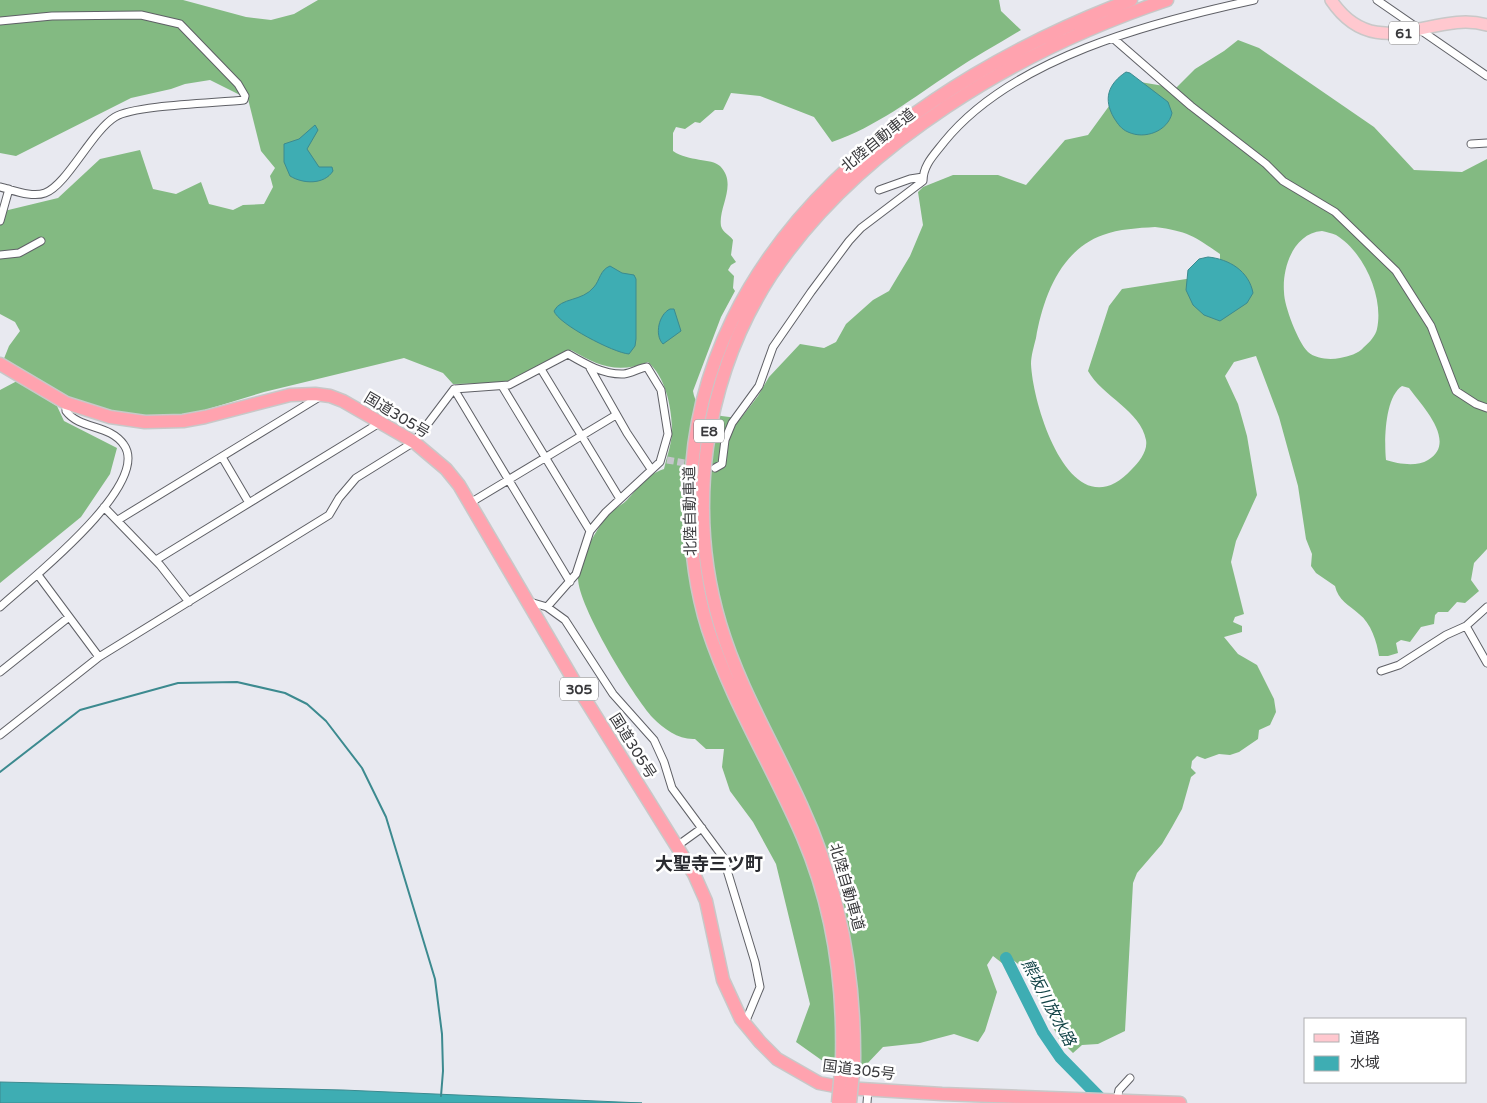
<svg xmlns="http://www.w3.org/2000/svg" width="1487" height="1103" viewBox="0 0 1487 1103" font-family="'Varela Round','Noto Sans JP',sans-serif">
	<style>
		.forest { fill: #83ba82; fill-rule: evenodd }
		.water { fill: #3eadb3; stroke: #3c8a8f }
		.lines { fill: none; stroke-linecap: round; stroke-linejoin: round }
		.stream { stroke: #3c8a8f; stroke-width: 2 }
		.river { stroke: #3eadb3; stroke-width: 12 }
		.street-tunnel { stroke: #c5c6cc; stroke-width: 7; stroke-dasharray: 7 3.5; stroke-linecap: butt }
		.street-casing { stroke: #5f6066; stroke-width: 9 }
		.primary-casing { stroke: #c8c8c8; stroke-width: 14 }
		.highway-casing { stroke: #c8c8c8; stroke-width: 15 }
		.street { stroke: #fff; stroke-width: 7 }
		.primary { stroke: #ffc8cf; stroke-width: 11 }
		.highway { stroke: #ffa3af; stroke-width: 12 }
		.highway-bridge-casing { stroke: #c8c8c8; stroke-width: 15; stroke-linecap: butt }
		.highway-bridge { stroke: #ffa3af; stroke-width: 12 }
		.labels { text-anchor: middle; stroke-width: 5; stroke-linejoin: round; paint-order: stroke }
		.shield { fill: #fff; stroke: #747476; stroke-width: 1 }
		.shield-label { font-size: 14px; font-weight: bold; fill: #39393c }
		.street-label { font-size: 15px; fill: #39393c; stroke: #fff }
		.water-label { font-size: 16px; font-style: italic; fill: #144548; stroke: #fff }
		.quarter-label { font-size: 18px; font-weight: bold; fill: #2b2c31; stroke: #fff }
	</style>
	<rect width="100%" height="100%" fill="#e8e9f0"/>
	<path class="forest" d="M0 0H183L246 17 271 20 294 14 318 0H999L1001 11 1021 30C998 44 974 57 952 72 913 98 876 127 832 142L814 117 760 96 731 93 723 110H715L700 123 695 122 685 129 676 127 673 133V151C689 162 711 158 720 166 738 184 718 207 721 226 723 233 730 235 733 240L731 255 736 262 731 265 728 270 734 276 733 288 735 291 721 317 693 391C696 414 721 417 741 418L758 396 769 377 800 344 824 348 836 342 846 324 873 300 889 291 910 256 923 225 918 192 923 187 953 175H998L1026 185 1065 140 1088 135 1128 80 1176 88 1195 69 1224 51 1238 40 1259 48 1374 127 1414 170 1462 172 1487 159V549L1474 563 1471 580 1479 591 1465 603 1457 602 1448 612H1438L1435 615 1434 624 1421 627 1410 642 1401 640 1396 643 1398 653 1388 656H1379C1377 642 1371 623 1359 614 1349 605 1338 600 1335 586L1316 573 1311 566 1312 554 1306 539 1298 486 1279 417 1256 356 1234 362 1225 376 1238 404 1247 436 1257 495 1236 541 1231 562 1244 614 1235 617 1233 622 1242 626V632L1224 637 1238 654 1257 665 1274 699 1276 712 1270 725 1259 730 1258 739 1239 752 1230 755 1219 754 1205 759 1197 756 1192 761 1191 768 1196 773 1191 777 1182 809 1172 827 1162 844 1137 873 1133 883 1125 1031 1098 1044 1082 1045 1073 1053 1059 1039 1023 968 1012 959 1002 963 993 956 987 965 997 992 985 1031 978 1042 954 1034 920 1043 883 1047 865 1066 827 1064 796 1042 810 1004 776 864 753 822 730 791 722 767 724 749H706L695 739C679 740 664 729 653 718 633 696 578 606 578 578 578 561 598 526 609 514 615 508 622 505 627 500 641 485 644 476 664 469 667 456 673 440 672 427 671 404 665 377 648 362 618 374 598 366 571 350H567L523 375 502 383 453 384 443 373 404 358 264 392 195 413 146 418 94 408 67 397 3 361 9 346 20 331 15 322 0 314V212L58 198 100 159 140 150 153 189 176 194 201 182 209 204 233 210 243 205 264 204 273 187 270 176 275 168 261 151 248 99 210 80 185 84 171 89 131 98 16 156 0 153ZM1155 227C1187 231 1194 236 1220 254V264L1199 277 1122 289 1109 306 1088 371C1102 396 1141 411 1146 440 1148 451 1139 462 1132 469 1073 534 1033 409 1031 364 1031 356 1034 346 1036 338 1043 298 1060 250 1103 235 1119 229 1138 228 1155 227ZM1322 231C1326 232 1332 233 1336 235 1364 252 1384 297 1377 329 1376 335 1369 343 1364 347 1358 354 1349 356 1340 358 1330 360 1316 359 1308 352 1298 342 1284 306 1284 292 1282 267 1294 233 1322 231ZM1402 386 1409 388C1422 406 1458 442 1428 460 1417 467 1398 464 1386 460 1384 440 1385 397 1402 386Z
		M17 381 57 406 64 421 117 448 110 474 81 517 0 583V390Z"/>
	<path class="water" d="M1126 72 1130 73 1168 102 1172 113C1168 131 1145 140 1128 132 1121 129 1118 124 1114 118 1103 99 1108 84 1126 72Z
		M315 125 318 130 307 149 319 167H332L333 171C324 185 303 184 290 176L284 162V144L299 139Z
		M1208 257C1229 259 1249 271 1253 293L1247 303 1220 321 1204 315 1193 305 1186 290 1188 270 1199 259Z
		M610 266 622 273 634 275 636 279V339L635 346 629 354C614 353 558 324 554 311 561 297 582 302 594 287 600 280 600 270 610 266Z
		M670 309H674L681 331 663 344C654 335 659 314 670 309Z
		M0 1082 343 1090 642 1103H0Z"/>
	<g class="lines">
		<path class="stream" d="M0 772 80 710 178 683 237 682 285 693 307 704 326 721 362 768 386 817 435 979 442 1034 443 1071 441 1096"/>
		<path class="river" d="M1006 958 1043 1032 1060 1057 1105 1103"/>
		<path class="street-tunnel" d="M667 460 715 468"/>
		<g class="street-casing">
			<path id="street" d="M1377 0 1487 76
				M0 21 52 16 141 15 180 24 238 84 245 96 244 100C217 103 134 105 115 117 92 131 67 185 45 193 32 198 13 190 0 187
				M1114 39 1191 106 1266 164 1283 181 1335 212 1396 271 1431 326 1456 391 1476 404 1487 408
				M1471 144 1487 143
				M879 190 910 179 923 177
				M0 221 9 189
				M0 255 19 253 41 241
				M590 368 627 433 651 469
				M541 369 620 499
				M502 386 590 531
				M454 389 570 582
				M222 457 249 503
				M715 468 722 464 725 440 732 423 759 386 773 347 811 292 849 241 861 228 923 181C923 165 934 155 944 142 1012 58 1152 22 1254 0
				M470 503 616 415
				M104 507 160 565 189 602
				M118 520 321 396
				M156 560 381 422
				M38 575 99 657
				M530 602 547 607 565 620 613 694 654 740 664 762 672 788 723 857 755 962 760 987 745 1023
				M0 607C26 583 152 485 124 445 110 424 80 430 66 411V403
				M1466 626 1487 663
				M1381 671 1399 665 1446 635 1466 626 1487 607
				M0 672 69 617
				M0 735 99 657 329 515 339 498 356 478 414 442 454 389 509 385 568 354C585 364 604 375 624 374 632 373 639 368 647 367L661 390 668 434 660 462 606 512 590 531 576 574 547 607
				M677 846 702 828
				M1117 1100 1119 1090 1130 1078
				M867 1103 868 1090"/>
		</g>
		<g class="primary-casing">
			<path id="primary" d="M1331 0C1376 67 1434 9 1487 25"/>
		</g>
		<g class="highway-casing">
			<path id="highway" d="M0 364 66 403 110 417 145 422 183 421 205 417 290 395 315 394 330 396 343 401 414 442 446 469 459 485 580 691 694 874 706 901 723 980 741 1019 760 1042 777 1059 819 1083 845 1088 942 1094 1180 1103
				M842 1060C844 984 833 907 803 837 773 767 732 702 708 629 694 584 689 535 691 488 697 242 920 79 1131 0
				M854 1062C855 971 839 887 801 805 774 745 739 688 720 624 703 567 699 506 707 447 716 386 737 327 771 275 858 144 1020 49 1167 0"/>
		</g>
		<use href="#street" class="street"/>
		<use href="#primary" class="primary"/>
		<use href="#highway" class="highway"/>
		<g class="highway-bridge-casing">
			<path id="highway-bridge" d="M838 1103 842 1060
				M850 1103 854 1062"/>
		</g>
		<use href="#highway-bridge" class="highway-bridge"/>
	</g>
	<g class="labels">
		<g class="shield">
			<rect x="1389" y="21.5" width="30" height="23" rx="4"/>
			<rect x="694" y="419.5" width="30" height="23" rx="4"/>
			<rect x="560" y="677.5" width="38" height="23" rx="4"/>
		</g>
		<g class="shield-label">
			<text x="1404" y="38">61</text>
			<text x="709" y="436">E8</text>
			<text x="579" y="694">305</text>
		</g>
		<g class="street-label">
			<text transform="translate(878 140) rotate(-39)" y="5">北陸自動車道</text>
			<text transform="translate(397 415) rotate(31)" y="5">国道305号</text>
			<text transform="translate(690 511) rotate(-91)" y="5">北陸自動車道</text>
			<text transform="translate(633 746) rotate(58)" y="5">国道305号</text>
			<text transform="translate(847 887) rotate(74)" y="5">北陸自動車道</text>
			<text transform="translate(859 1070) rotate(7)" y="5">国道305号</text>
		</g>
		<g class="water-label">
			<text transform="translate(1049 1002) rotate(62)" y="6">熊坂川放水路</text>
		</g>
		<g class="quarter-label">
			<text x="709" y="870">大聖寺三ツ町</text>
		</g>
	</g>
	<rect x="1304" y="1018" width="162" height="65" fill="#ffffff" stroke="#b0b0b1"/>
	<rect x="1314" y="1034" width="25" height="8" fill="#ffc8cf" stroke="#b0b0b1"/>
	<text x="1350" y="1043" font-size="15" fill="#39393c">道路</text>
	<rect x="1314" y="1056" width="25" height="15" fill="#3eadb3" stroke="#b0b0b1"/>
	<text x="1350" y="1068" font-size="15" fill="#39393c">水域</text>
</svg>
